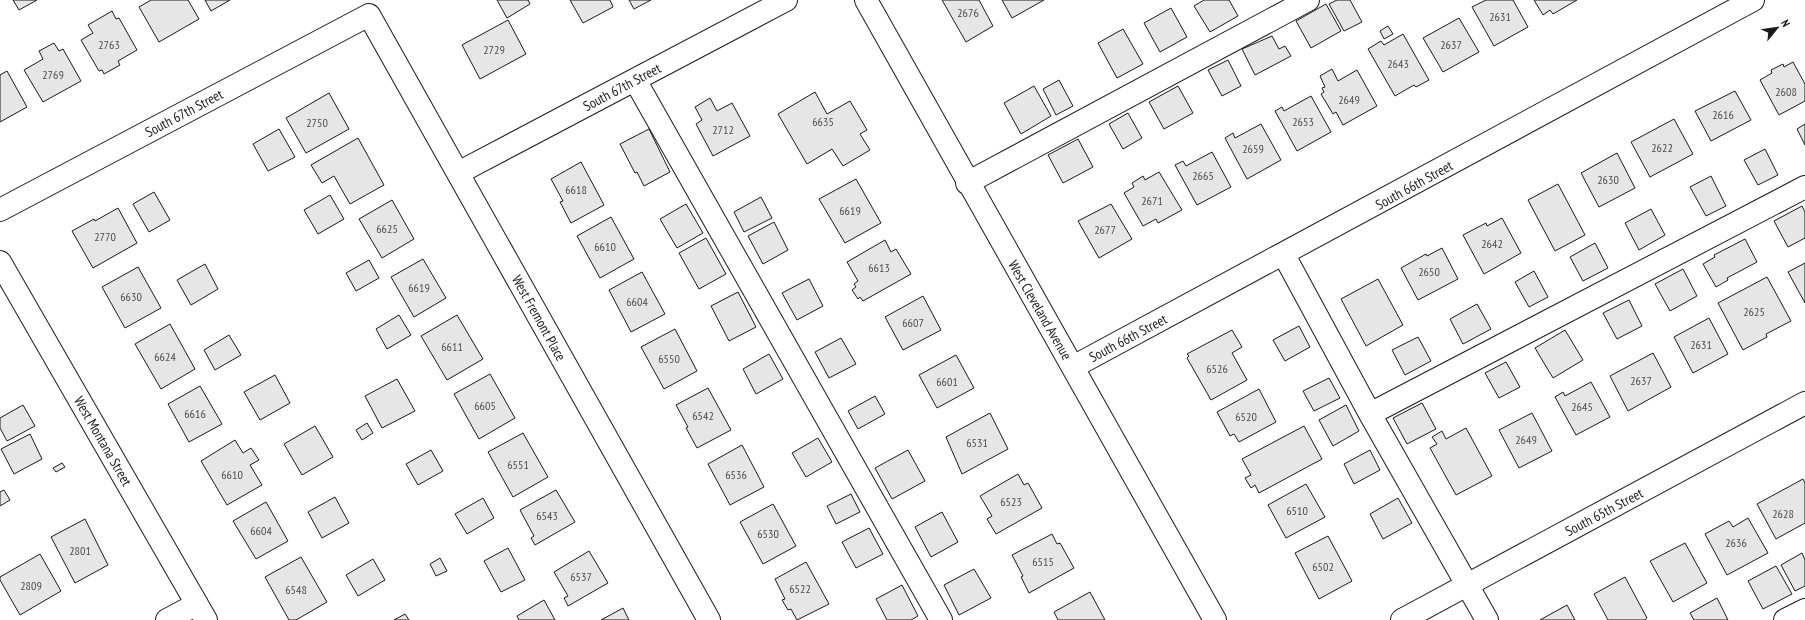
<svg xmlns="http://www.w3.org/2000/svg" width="1805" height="620" viewBox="0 0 1805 620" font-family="'PT Sans Narrow',sans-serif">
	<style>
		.building { fill: #e6e6e6; stroke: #1a1a1a }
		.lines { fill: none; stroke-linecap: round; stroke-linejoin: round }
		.minor-casing { stroke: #1a1a1a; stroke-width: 24 }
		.minor { stroke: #fff; stroke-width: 22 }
		.labels { text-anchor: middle; stroke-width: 3; stroke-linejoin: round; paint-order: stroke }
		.number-label { font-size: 12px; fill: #4d4d4d }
		.street-label { font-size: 14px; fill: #1a1a1a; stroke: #fff }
	</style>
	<rect width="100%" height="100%" fill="#fff"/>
	<path class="building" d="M13 0H37L19 10Z
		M151 0H188L199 19 159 42 139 7Z
		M205 0H230L211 11Z
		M497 0H528L530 4 507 18Z
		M570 0H610L613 7 583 23Z
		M629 0H651L634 9Z
		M942 0H979L993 26 966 42Z
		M1002 0H1044L1012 18Z
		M1204 0H1229L1238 16 1210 32 1194 6Z
		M1337 0H1350L1362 22 1344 31 1329 4Z
		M1486 0H1513L1528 27 1494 46 1472 7Z
		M1534 0H1577L1553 14 1550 10 1543 15Z
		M1326 4 1341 31 1311 48 1296 21Z
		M1171 8 1187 37 1160 52 1144 23Z
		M112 11 116 19 119 18 137 50 118 61 120 65 104 74 102 70 99 71 81 40 93 33 88 25Z
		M1459 18 1479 52 1443 72 1423 38Z
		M508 20 526 54 480 79 462 45Z
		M1388 26 1393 34 1384 39 1380 31Z
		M1123 29 1143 64 1117 78 1098 43Z
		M1403 34 1429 80 1416 87 1414 85 1395 96 1368 49 1381 41 1384 45Z
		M1272 36 1279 49 1285 46 1291 56 1255 75 1242 49Z
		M54 43 59 51 63 49 81 81 43 102 24 70 43 59 39 51Z
		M1228 60 1241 86 1222 96 1208 70Z
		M1793 62 1805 84V101L1779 115 1760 80 1772 73 1771 70 1783 64 1784 67Z
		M1332 69 1338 81 1357 70 1377 106 1343 125 1336 112 1333 114 1321 94 1324 92 1322 88 1325 87 1320 76Z
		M7 71 27 107 0 122V75Z
		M1059 80 1073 106 1056 115 1043 89Z
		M1034 86 1051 116 1021 134 1004 103Z
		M1178 86 1193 113 1164 129 1149 102Z
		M1735 91 1751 120 1711 141 1695 111Z
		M815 92 827 114 850 101 867 130 860 134 870 150 843 166 832 149 807 164 778 114Z
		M329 93 349 129 306 153 286 118Z
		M1311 96 1331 132 1297 151 1275 111 1282 107 1284 111Z
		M710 98 717 111 732 103 750 136 713 156 696 124 702 120 695 107Z
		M1128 113 1142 138 1123 149 1109 124Z
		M1674 119 1693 154 1650 177 1631 142Z
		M1261 124 1281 160 1247 179 1225 138 1233 133 1235 138Z
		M1805 124V145L1797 129Z
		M279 129 295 157 268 171 253 144Z
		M649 129 670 172 644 186 637 172 635 173 620 144Z
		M358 138 384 185 350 204 334 176 322 183 311 165Z
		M1078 139 1093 167 1063 183 1048 155Z
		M1765 149 1778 175 1758 185 1744 160Z
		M1212 152 1231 187 1197 205 1175 165 1183 161 1186 166Z
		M1617 153 1635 188 1599 207 1581 173Z
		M581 162 604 205 571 223 560 202 563 201 551 179Z
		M1159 172 1182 210 1158 223 1156 219 1143 226 1124 193 1134 187 1132 183 1143 176 1145 180Z
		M1711 176 1726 206 1706 216 1690 187Z
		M856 179 881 223 845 243 819 199Z
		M1558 184 1585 235 1555 251 1528 200Z
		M154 192 170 220 149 232 133 204Z
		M330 195 344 219 318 234 304 210Z
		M761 197 772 218 744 232 734 212Z
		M392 200 414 239 382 258 359 219Z
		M686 204 703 233 677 248 660 219Z
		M1111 204 1132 239 1099 258 1078 221Z
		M1802 206 1805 212V238L1788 247 1774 221Z
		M118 208 137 243 93 268 72 231 94 219 95 221Z
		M1651 209 1665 235 1639 250 1625 223Z
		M611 217 634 259 600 278 577 236Z
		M1502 218 1521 253 1484 274 1463 235 1486 223 1487 226Z
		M774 222 788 250 763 264 748 236Z
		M706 238 726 274 699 289 679 253Z
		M1745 239 1757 262 1727 278 1728 280 1716 287 1703 264 1715 257 1714 255Z
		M885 240 891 252 896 249 911 274 863 301 860 297 858 299 852 290 856 287 854 284 858 281 847 262Z
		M1595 243 1608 268 1583 281 1570 257Z
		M1442 248 1458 279 1418 300 1401 268 1426 254 1427 256Z
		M423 259 446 298 414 317 391 277Z
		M369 260 379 278 356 291 346 273Z
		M1805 263V303L1788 272Z
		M205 264 218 289 191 305 177 280Z
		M138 267 161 308 125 328 102 287Z
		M1683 269 1697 296 1670 311 1655 284Z
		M1534 271 1548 297 1529 307 1515 282Z
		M642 272 665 314 631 332 609 290Z
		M1767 277 1791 321 1766 334 1767 337 1743 350 1718 303Z
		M809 279 823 306 797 320 782 293Z
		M1378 279 1403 325 1366 346 1341 299Z
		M738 292 756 327 729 341 711 306Z
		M923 296 941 330 903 350 885 317Z
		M1629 300 1642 326 1617 339 1603 313Z
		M1477 304 1491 329 1463 344 1450 319Z
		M399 315 411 335 387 349 376 329Z
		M457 315 483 359 447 380 421 336Z
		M1709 318 1728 354 1693 373 1674 337Z
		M170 324 195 369 161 389 135 344Z
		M1299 326 1310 347 1285 361 1273 340Z
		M675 329 697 371 664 389 641 347Z
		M1232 330 1242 347 1232 353 1247 380 1211 400 1187 358 1189 356 1187 354Z
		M1565 330 1583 360 1553 378 1535 348Z
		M229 335 241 355 215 370 204 350Z
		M1418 337 1431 361 1405 375 1392 350Z
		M841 338 856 364 829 378 815 352Z
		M1653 353 1671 387 1628 411 1610 376Z
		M769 354 783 379 756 394 743 369Z
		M956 355 974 388 937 408 919 375Z
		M1506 362 1520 387 1499 398 1485 373Z
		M490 374 515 418 479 439 454 394Z
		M275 375 290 403 260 420 244 392Z
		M1329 378 1340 398 1314 411 1303 391Z
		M397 379 415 411 382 428 365 396Z
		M1591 382 1610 417 1576 435 1555 397 1563 392 1565 396Z
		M200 386 222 424 189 442 168 404Z
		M708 388 731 430 697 448 686 428 688 427 676 405Z
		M1259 389 1276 422 1239 442 1234 434 1230 436 1217 412Z
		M875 396 885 414 858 429 848 411Z
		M1422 403 1436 429 1407 444 1393 418Z
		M23 405 35 426 7 441 0 428V418Z
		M1346 405 1359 431 1333 446 1319 420Z
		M990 413 1008 449 962 474 946 437Z
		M1532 413 1552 451 1519 468 1499 430Z
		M367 423 373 433 362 440 356 430Z
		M315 426 333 457 302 475 284 444Z
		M1304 426 1322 459 1259 493 1255 485 1251 488 1245 478 1251 475 1242 459Z
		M1466 428 1492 476 1456 495 1430 448 1437 444 1432 437 1442 431 1446 439Z
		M523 433 548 477 513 497 488 452Z
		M30 434 42 459 14 474 1 449Z
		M818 438 832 462 806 477 792 453Z
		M235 440 243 453 251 448 259 460 250 465 262 485 227 505 201 461Z
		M742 445 764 487 730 505 708 464Z
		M431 450 443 471 418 485 406 464Z
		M908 450 925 481 892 499 875 468Z
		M1370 450 1380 470 1354 484 1344 464Z
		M62 463 65 467 56 472 53 468Z
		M1018 474 1024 485 1028 483 1042 508 996 534 987 519 992 516 980 496Z
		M1803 479 1805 483V523L1776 539 1757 504Z
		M1306 484 1325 517 1286 538 1268 505Z
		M4 490 10 500 0 506V492Z
		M556 490 575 522 535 545 531 538 534 536 520 510Z
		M851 494 860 512 836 524 827 506Z
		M335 497 349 523 322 538 308 512Z
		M483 498 494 518 467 534 455 514Z
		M1398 498 1412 523 1383 539 1370 514Z
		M266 502 288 541 256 559 233 521Z
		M773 504 796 546 763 564 740 522Z
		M942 512 958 542 931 557 915 527Z
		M1748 518 1768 553 1727 575 1705 534 1729 521 1733 527Z
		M85 519 108 565 75 583 51 537Z
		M869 528 883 554 856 568 842 542Z
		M1052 534 1057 544 1060 543 1074 568 1029 593 1021 577 1023 576 1012 555Z
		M1328 536 1352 581 1319 599 1295 553Z
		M1685 543 1707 583 1673 602 1650 561Z
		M508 548 525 580 501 592 484 561Z
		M589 551 608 583 568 606 564 598 568 596 554 572Z
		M1802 553 1805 560V586L1795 591 1781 565Z
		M40 554 61 591 20 615 0 580V577Z
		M301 557 327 602 296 620H289L265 577Z
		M440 558 447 571 436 576 430 564Z
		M373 559 385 580 358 596 346 575Z
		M806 562 829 604 797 620 791 609 788 610 782 600 785 599 775 579Z
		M1776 566 1792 594 1763 609 1748 581Z
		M974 569 991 598 959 615 944 585Z
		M1625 577 1647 618 1645 620H1608L1594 594Z
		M902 585 918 616 911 620H887L876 599Z
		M1090 592 1105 620H1058L1054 612Z
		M1717 598 1728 620H1694L1690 613Z
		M544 600 555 620H519L517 616Z
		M1567 605 1575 620H1540Z
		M623 608 629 620H601Z
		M405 614 409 620H394Z"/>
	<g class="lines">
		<g class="minor-casing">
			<path id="minor" d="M866 0 1215 620
				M635 80 941 620
				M458 173 786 0
				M967 183 1308 0
				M0 210 369 15 709 620
				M1284 255 1370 414 1487 620
				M0 262 206 620
				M1073 367 1753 0
				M1370 414 1805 187
				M167 620 197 604
				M1402 620 1805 403
				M1785 620 1805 610"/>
		</g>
		<use href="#minor" class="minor"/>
	</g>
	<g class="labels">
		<g class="number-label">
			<text x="968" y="17">2676</text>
			<text x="1500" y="21">2631</text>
			<text x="109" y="49">2763</text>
			<text x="1451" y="49">2637</text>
			<text x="494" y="54">2729</text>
			<text x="1398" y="68">2643</text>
			<text x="53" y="79">2769</text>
			<text x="1786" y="96">2608</text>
			<text x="1349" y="104">2649</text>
			<text x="1723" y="119">2616</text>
			<text x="823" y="126">6635</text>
			<text x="1303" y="126">2653</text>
			<text x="317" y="127">2750</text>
			<text x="723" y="134">2712</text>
			<text x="1662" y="152">2622</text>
			<text x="1253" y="153">2659</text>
			<text x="1203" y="180">2665</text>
			<text x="1608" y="184">2630</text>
			<text x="576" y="194">6618</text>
			<text x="1152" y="205">2671</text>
			<text x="850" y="215">6619</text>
			<text x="387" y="233">6625</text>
			<text x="1105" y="234">2677</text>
			<text x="105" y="241">2770</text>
			<text x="1492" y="248">2642</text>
			<text x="605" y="251">6610</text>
			<text x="879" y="272">6613</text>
			<text x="1429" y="276">2650</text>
			<text x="419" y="292">6619</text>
			<text x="131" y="301">6630</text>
			<text x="637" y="306">6604</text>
			<text x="1754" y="316">2625</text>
			<text x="913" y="327">6607</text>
			<text x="1701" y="349">2631</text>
			<text x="452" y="351">6611</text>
			<text x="165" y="361">6624</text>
			<text x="669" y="363">6550</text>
			<text x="1217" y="373">6526</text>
			<text x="1641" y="385">2637</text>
			<text x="947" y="386">6601</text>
			<text x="485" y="410">6605</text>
			<text x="1582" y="411">2645</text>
			<text x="195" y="418">6616</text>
			<text x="703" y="420">6542</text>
			<text x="1246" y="421">6520</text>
			<text x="1526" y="444">2649</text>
			<text x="977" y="447">6531</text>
			<text x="518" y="469">6551</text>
			<text x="232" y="479">6610</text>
			<text x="736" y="479">6536</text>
			<text x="1011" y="506">6523</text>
			<text x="1297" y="515">6510</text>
			<text x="1783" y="518">2628</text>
			<text x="547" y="520">6543</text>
			<text x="261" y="535">6604</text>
			<text x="768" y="538">6530</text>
			<text x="1736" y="547">2636</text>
			<text x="80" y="555">2801</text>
			<text x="1043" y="566">6515</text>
			<text x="1323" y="571">6502</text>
			<text x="581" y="581">6537</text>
			<text x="31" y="590">2809</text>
			<text x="800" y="593">6522</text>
			<text x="296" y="594">6548</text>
		</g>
		<g class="street-label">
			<text transform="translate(622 87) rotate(-28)" y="5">South 67th Street</text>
			<text transform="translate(184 113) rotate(-28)" y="5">South 67th Street</text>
			<text transform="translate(1414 185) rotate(-29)" y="5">South 66th Street</text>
			<text transform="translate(1040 310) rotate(60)" y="5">West Cleveland Avenue</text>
			<text transform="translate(539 318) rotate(61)" y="5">West Fremont Place</text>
			<text transform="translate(1128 338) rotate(-28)" y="5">South 66th Street</text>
			<text transform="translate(103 441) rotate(60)" y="5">West Montana Street</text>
			<text transform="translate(1604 512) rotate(-28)" y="5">South 65th Street</text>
		</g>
	</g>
	<g transform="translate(1777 28) rotate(61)" stroke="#ffffff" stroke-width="3" paint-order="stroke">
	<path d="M0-3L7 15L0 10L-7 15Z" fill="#1a1a1a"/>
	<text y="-6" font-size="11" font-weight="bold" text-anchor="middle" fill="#1a1a1a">N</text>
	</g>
</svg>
